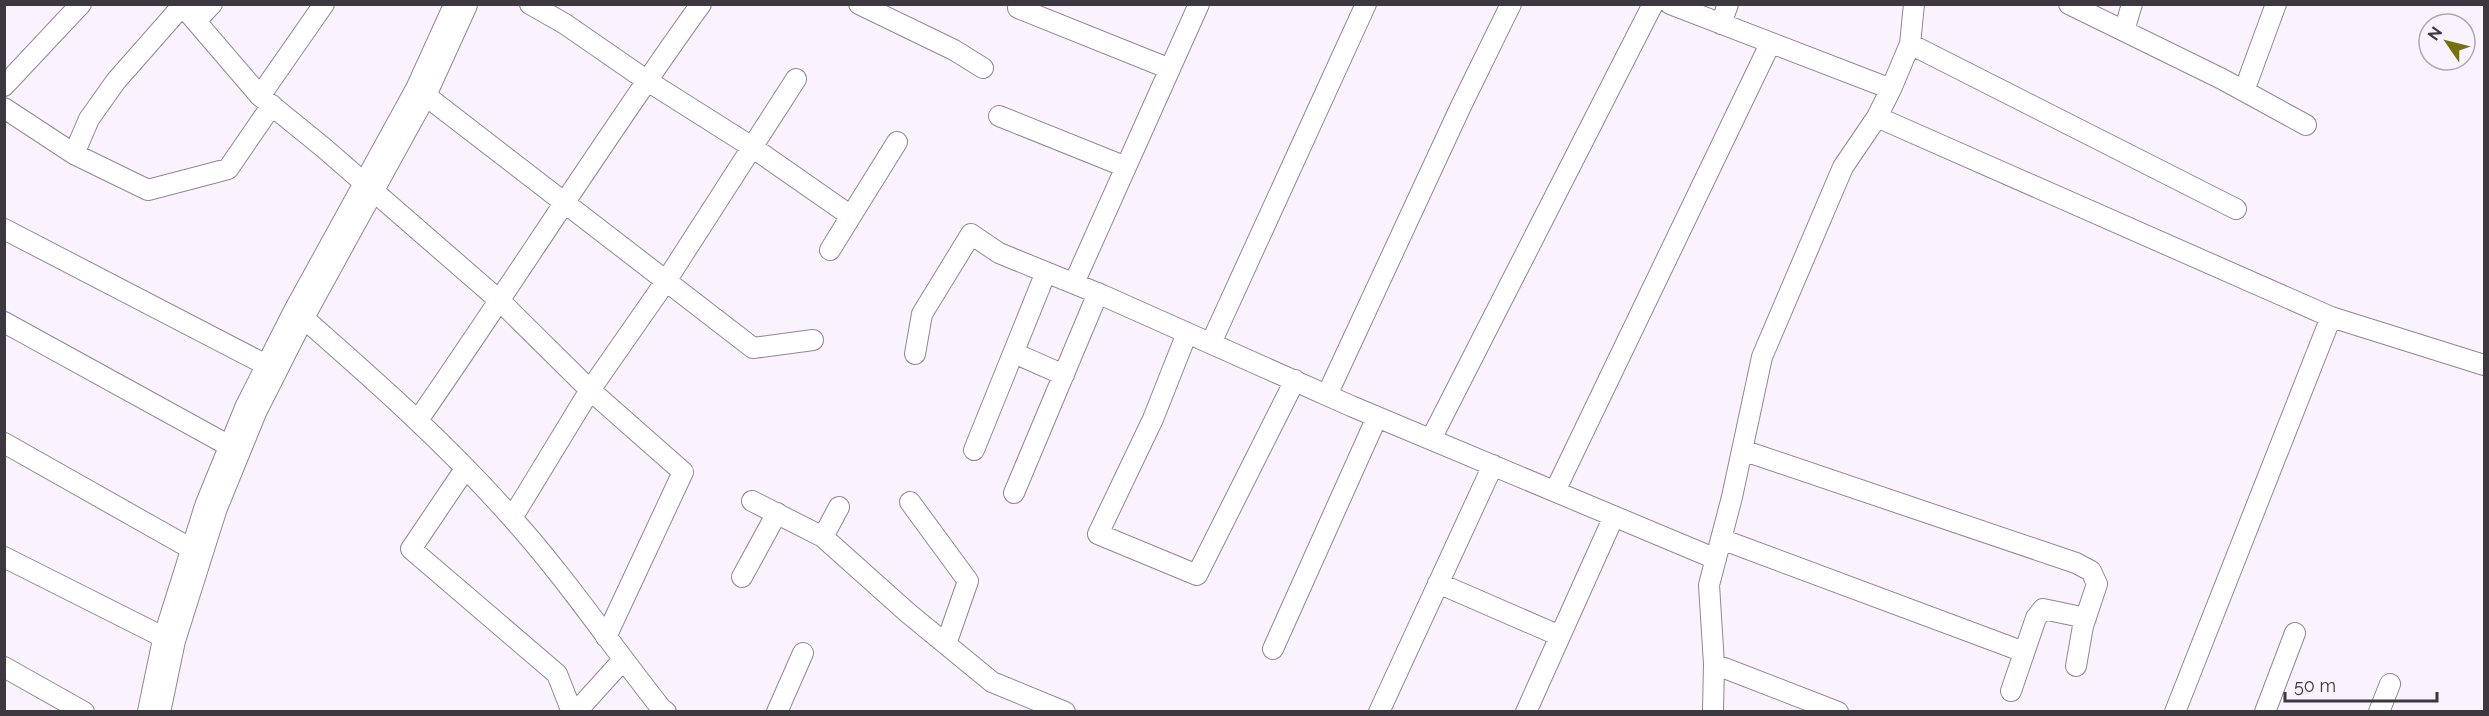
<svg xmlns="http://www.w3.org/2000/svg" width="2489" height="716" viewBox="0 0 2489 716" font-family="Raleway,sans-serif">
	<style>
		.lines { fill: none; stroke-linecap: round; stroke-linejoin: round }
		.minor-casing { stroke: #938599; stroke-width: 22 }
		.primary-casing { stroke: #938599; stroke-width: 34 }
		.minor { stroke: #fff; stroke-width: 20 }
		.primary { stroke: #fff; stroke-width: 32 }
	</style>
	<rect width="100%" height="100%" fill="#faf3fd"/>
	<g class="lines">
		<g class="minor-casing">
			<path id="minor" d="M181 4 260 96 324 148 500 301 590 390 683 472 606 637
				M530 4 565 24 646 80 752 147 851 216 897 142
				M859 4 954 50 983 68
				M1670 4 1891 89
				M2069 4 2222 79 2306 125
				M1018 8 1170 69
				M196 21 212 4
				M1721 24 1728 4
				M2124 31 2132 4
				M1910 44 2236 209
				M4 86 81 4
				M2244 91 2276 4
				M421 92 753 348 813 340
				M260 96 324 4
				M4 108 74 154 148 190 228 169 272 105
				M999 116 1126 167
				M1877 117 2331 317 2484 365
				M74 154 89 119 116 81 182 6
				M4 229 272 368
				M830 250 851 216
				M1074 283 1199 4
				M299 314C373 379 447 444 512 518 566 578 611 645 661 708L666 712
				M4 322 235 449
				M1187 333 1153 419 1098 534 1197 575 1295 380
				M1211 343 1366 4
				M1014 353 1064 375
				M915 354 922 314 971 234 999 253 1102 295 1351 406 1716 559
				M1327 395 1461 106 1511 4
				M418 420C514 282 603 140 701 4
				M1431 439 1653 4
				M4 443 197 552
				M974 450 1046 272
				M1742 450 2076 563 2091 571 2097 584 2083 626 2076 666
				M465 469 411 549 557 674 572 712
				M1555 491 1770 44
				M1014 493 1098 293
				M752 501 823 537 908 613 992 682 1065 712
				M910 502 968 581 946 644
				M512 518 590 390 666 281 796 79
				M823 537 839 507
				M1721 539 2024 652
				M4 557 169 640
				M742 577 777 513
				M1438 583 1560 636
				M1273 649 1377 417
				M1714 664 1838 712
				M4 667 84 712
				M2011 691 2036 618 2043 609 2086 618
				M576 712 623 660
				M777 712 803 653
				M1379 712 1493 465
				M1526 712 1614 516
				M1713 712 1714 664 1709 585 1732 497 1762 357 1843 167 1877 117 1891 89 1910 44 1914 4
				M2175 712 2331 317
				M2265 712 2295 633
				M2379 712 2390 684"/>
		</g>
		<g class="primary-casing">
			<path id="primary" d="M154 712 169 640 211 507 251 409 299 314 421 92 461 4"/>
		</g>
		<use href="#minor" class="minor"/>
		<use href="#primary" class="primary"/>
	</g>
	<rect width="2489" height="716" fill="none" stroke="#3d3740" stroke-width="12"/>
	<g transform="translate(2447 42) rotate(305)"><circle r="28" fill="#faf3fd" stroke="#aea8b1" stroke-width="1.5"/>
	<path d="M0-4.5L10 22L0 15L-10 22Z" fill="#767011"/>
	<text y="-9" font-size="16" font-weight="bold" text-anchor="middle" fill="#3d3740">N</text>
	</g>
	<path d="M2285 692v9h152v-9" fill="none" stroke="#3d3740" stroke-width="3"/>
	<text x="2294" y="692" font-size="18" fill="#3d3740" stroke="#faf3fd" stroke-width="4.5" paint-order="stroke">50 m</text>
</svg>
